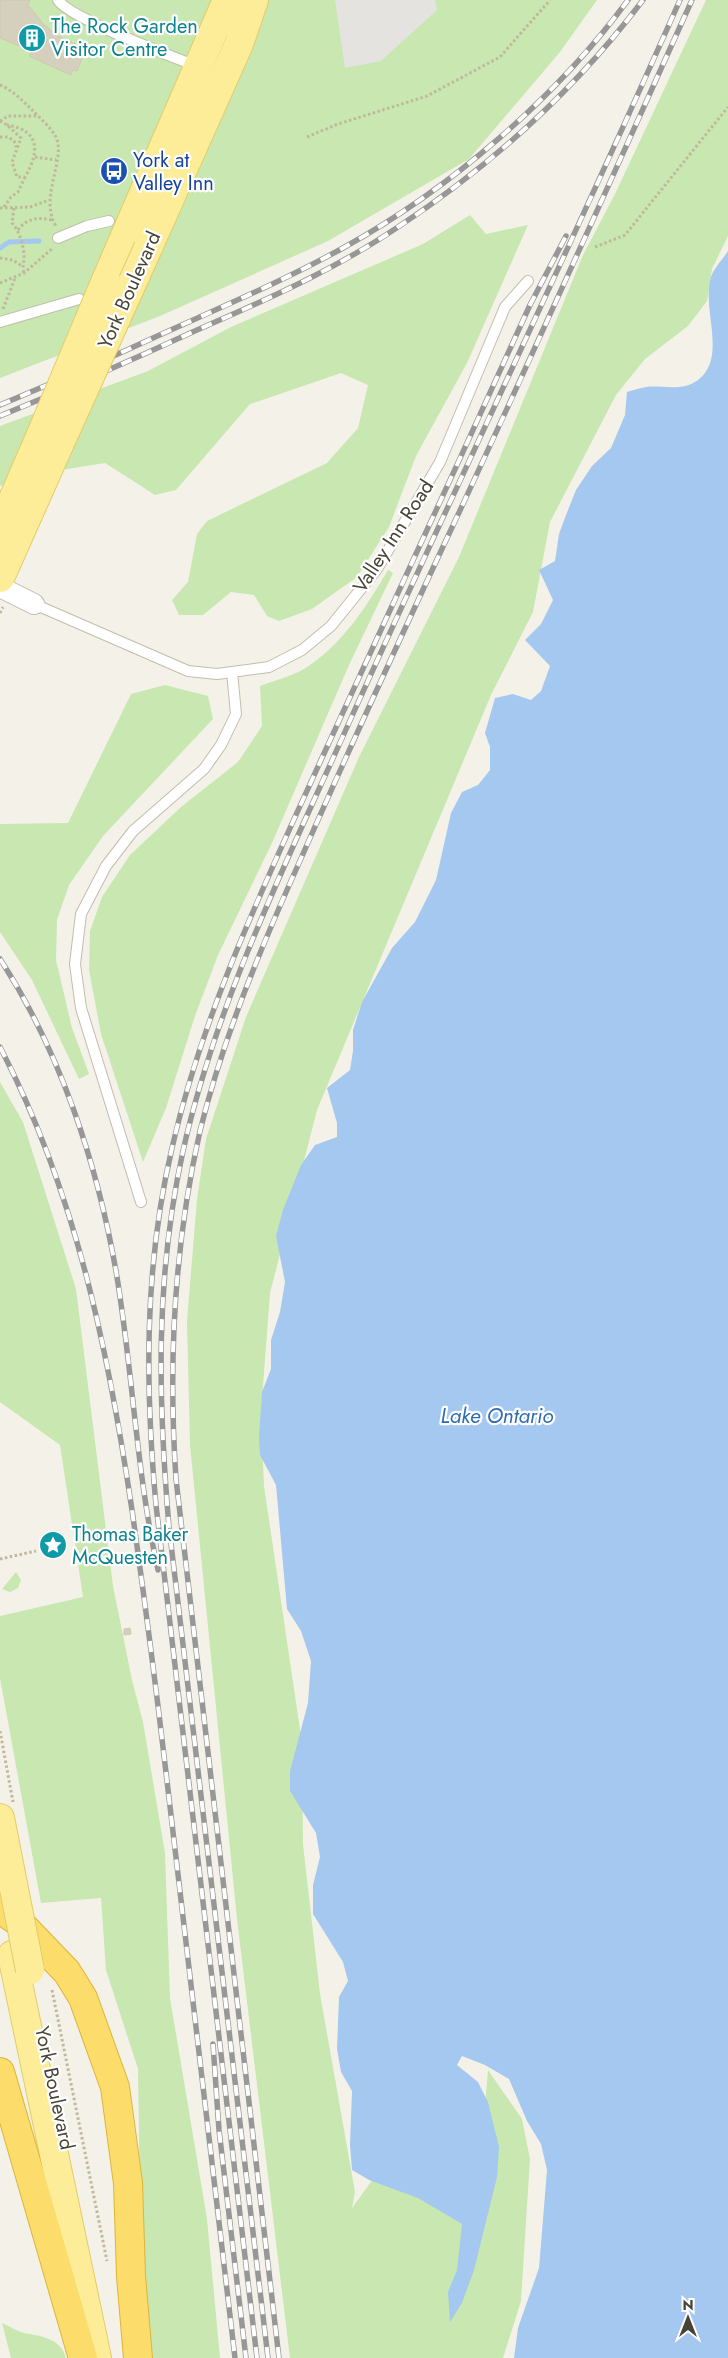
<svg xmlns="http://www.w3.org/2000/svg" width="728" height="2358" viewBox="0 0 728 2358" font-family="Jost,sans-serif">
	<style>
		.green { fill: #c8e7b1 }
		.parking { fill: #e5e3e0 }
		.water { fill: #a5c8f0 }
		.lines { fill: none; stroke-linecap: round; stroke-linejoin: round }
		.stream { stroke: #a5c8f0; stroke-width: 5 }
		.building { fill: #d5cfbd; stroke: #d0c8b1 }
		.service-casing { stroke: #c2bdad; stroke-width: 12 }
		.minor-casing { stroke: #c2bdad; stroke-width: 22 }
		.primary-casing { stroke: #e3cc67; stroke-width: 30 }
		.motorway-casing { stroke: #dcb43a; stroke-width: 30 }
		.path { stroke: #c1b89c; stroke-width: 3; stroke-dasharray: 2.5 2.5; stroke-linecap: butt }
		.service { stroke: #fff; stroke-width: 10 }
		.minor { stroke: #fff; stroke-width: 20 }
		.primary { stroke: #fdec98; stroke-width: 28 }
		.motorway { stroke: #fcdd6b; stroke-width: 28 }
		.rail-casing { stroke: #979797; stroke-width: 5.5 }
		.rail { stroke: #fff; stroke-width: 4; stroke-dasharray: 11; stroke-linecap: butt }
		.primary-bridge-casing { stroke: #e3cc67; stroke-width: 30; stroke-linecap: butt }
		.primary-bridge { stroke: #fdec98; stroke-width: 28 }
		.labels { text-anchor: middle; stroke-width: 4.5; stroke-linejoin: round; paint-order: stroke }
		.culture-label { font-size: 20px; fill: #0d838f; stroke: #fff; text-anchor: start }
		.transit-label { font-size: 20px; fill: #164399; stroke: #fff; text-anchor: start }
		.street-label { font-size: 20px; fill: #474337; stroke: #fff }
		.water-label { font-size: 21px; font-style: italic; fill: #306cb2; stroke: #fff }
	</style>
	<rect width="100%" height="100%" fill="#f4f2e8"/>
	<path class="green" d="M0 0H597L560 52 469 159 328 241 160 316 0 378Z
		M706 0H728V236L712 269 707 301 688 326 645 359 616 395 550 522 533 612 491 695 317 1110 270 1293 261 1412 264 1486 302 1743 303 1844 320 1994 355 2192 352 2208 381 2168 449 2190 474 2241 488 2070 522 2119 530 2159 521 2301 503 2358H290L237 1919 190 1445 187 1321 197 1199 206 1139 246 1017 359 757 459 557 583 255 615 194Z
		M470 215 486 234 528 225 467 363 416 456 389 527 357 577 312 609 279 621 267 616 254 595 231 592 203 615H179L172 600 188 582 197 534 207 521 327 463 358 428 368 385 341 373 250 404 176 490 155 495 105 463 55 471 0 486V426L148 371 231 327 423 244Z
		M388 570 393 573 349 665 272 843 218 955 195 1016 166 1108 143 1162 101 1034 89 970 90 931 102 897 130 855 181 807 238 762 262 726 260 686C276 680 297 675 310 665 344 642 368 604 388 570Z
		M165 685 208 696 213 719 103 836 69 885 57 920 56 960 72 1028 89 1074 79 1079 32 980 0 932V824L68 823 131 694Z
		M0 1082 23 1122 76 1289 113 1586 132 1680 143 1722 165 1853 170 1998 207 2219 220 2358H153L141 2264 138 2069 106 1970 101 1898 41 1903 0 1678V1616L83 1597 60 1445 0 1402Z
		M16 1572 21 1580 18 1588 10 1592 2 1589Z
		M2 2323C9 2326 17 2331 24 2333 40 2336 61 2338 66 2358H11Z"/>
	<path class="parking" d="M335 0H435L437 10 381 61 345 68Z"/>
	<path class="water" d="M728 251V2358H514L518 2328 539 2268 547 2170 541 2144 527 2121 509 2079 485 2065 462 2056 457 2065 478 2082 488 2102 499 2147 497 2177 474 2270 462 2303 450 2322 448 2292 457 2270 462 2224 418 2198 369 2180 352 2170 350 2145 352 2091 341 2072 337 2049 339 1997 348 1981 343 1962 313 1914V1885L320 1857 316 1833 290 1791V1771L308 1703 311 1661 301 1631 287 1609 276 1485 260 1455 259 1437 262 1392 271 1369V1340L280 1312 285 1282 276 1236 283 1210 301 1165 315 1145 337 1137V1123L327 1088 350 1070 353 1051V1030L362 1002 392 948 415 922 436 880 451 813 462 792 478 785 490 770V747L485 733 495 698 513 694 531 700 541 691 550 666 525 640 541 624 553 600 539 570 555 561 559 534 566 515 576 490 592 466 611 448 625 415 627 392C633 390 640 388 646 387 663 385 682 392 698 380 728 357 701 309 711 277 714 268 723 259 728 251Z"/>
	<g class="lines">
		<path class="stream" d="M0 248 9 242 39 241"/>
	</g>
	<path class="building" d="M0 0H30L27 8 30 7 43 24 58 36 86 49 77 71 73 70 71 75 29 56 32 51 0 38Z
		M130 1628 131 1634 124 1635V1629Z"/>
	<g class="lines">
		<g class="service-casing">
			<path id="service" d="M58 0C69 18 171 56 196 66
				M58 238 87 226 109 221
				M0 322 79 299
				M34 604 188 671 217 674 269 667 302 650 331 626 377 569 440 462 505 307 528 281
				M141 1202 81 1008 75 964 81 914 106 866 133 831 204 769 221 745 236 714 232 672"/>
		</g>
		<g class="minor-casing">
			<path id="minor" d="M0 587 34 604"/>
		</g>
		<g class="primary-casing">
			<path id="primary" d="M148 248 239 44 254 0
				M106 280 227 0
				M0 529 45 425
				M0 578 60 443
				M0 1818 13 1884
				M12 1955 97 2358"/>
		</g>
		<g class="motorway-casing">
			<path id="motorway" d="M0 1909 19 1922 67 1972 83 1998 115 2087 128 2183 131 2276 138 2358
				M0 2072 83 2358"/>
		</g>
		<path class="path" d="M0 85C12 90 22 100 31 109 38 116 49 126 55 135 68 158 38 197 56 226
			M0 121 7 125 21 138 12 162 17 177H25C40 152 40 130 7 125
			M0 121 8 116H38
			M0 137H8L14 141 16 147
			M307 137 338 124 427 96 500 57 550 0
			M35 157 56 160
			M4 207 11 197 18 192 25 177
			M0 208 30 207 49 200
			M14 208 12 223C19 230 24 246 24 257 24 264 22 266 24 273
			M18 230C27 218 38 217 52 220
			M595 247 625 235 728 107
			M0 258 13 260 22 266
			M0 283 24 273 53 248
			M3 309 15 278
			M0 613 3 607
			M0 1559 36 1551
			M0 1731 13 1802
			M52 1990 107 2261"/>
		<use href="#service" class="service"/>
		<use href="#minor" class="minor"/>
		<use href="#primary" class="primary"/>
		<use href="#motorway" class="motorway"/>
		<g class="rail-casing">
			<path id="rail" d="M0 405C55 382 110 358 164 333 224 306 285 280 343 248 450 189 556 98 628 0
				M0 416C66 389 132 360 197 330 266 300 336 269 398 227 492 165 575 90 643 0
				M0 959C60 1051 97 1163 116 1271 133 1371 136 1472 158 1570
				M0 1047C76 1193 108 1349 132 1510 144 1595 155 1679 165 1764 188 1962 212 2160 235 2358
				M213 2044 219 2130 246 2358
				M257 2358 156 1505C145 1385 144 1267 172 1148 203 1012 264 886 321 760 391 608 461 457 530 305L566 236
				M268 2358 169 1527C158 1398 155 1279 183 1151 217 999 289 858 352 716 460 477 574 240 680 0
				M279 2358 176 1479C168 1362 174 1246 200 1131 223 1038 260 950 299 863 345 758 393 654 441 551 527 368 609 184 692 0"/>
		</g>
		<use href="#rail" class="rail"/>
		<g class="primary-bridge-casing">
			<path id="primary-bridge" d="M45 425 106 280
				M60 443 148 248
				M13 1884 30 1970"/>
		</g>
		<use href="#primary-bridge" class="primary-bridge"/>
	</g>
	<defs>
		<g id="building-disc" transform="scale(1.4375)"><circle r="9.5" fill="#0f9aa8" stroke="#fff"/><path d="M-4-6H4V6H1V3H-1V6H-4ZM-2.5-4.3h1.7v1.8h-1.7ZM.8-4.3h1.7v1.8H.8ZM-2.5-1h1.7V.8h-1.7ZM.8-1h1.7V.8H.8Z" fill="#fff"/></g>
		<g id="bus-disc" transform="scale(1.4375)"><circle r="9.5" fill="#1a4fb4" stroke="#fff"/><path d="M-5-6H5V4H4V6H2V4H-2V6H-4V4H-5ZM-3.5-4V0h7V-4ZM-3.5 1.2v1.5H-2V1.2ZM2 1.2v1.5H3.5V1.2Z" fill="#fff"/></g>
		<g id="sight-disc" transform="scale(1.4375)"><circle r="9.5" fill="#0f9aa8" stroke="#fff"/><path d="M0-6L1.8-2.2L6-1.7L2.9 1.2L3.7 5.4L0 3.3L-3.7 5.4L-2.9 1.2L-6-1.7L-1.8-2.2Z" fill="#fff"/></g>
	</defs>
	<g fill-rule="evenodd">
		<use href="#building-disc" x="32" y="38"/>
		<use href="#bus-disc" x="114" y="171"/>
		<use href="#sight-disc" x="53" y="1545"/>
	</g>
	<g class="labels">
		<g class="culture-label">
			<text x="51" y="33">The Rock Garden<tspan x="51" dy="23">Visitor Centre</tspan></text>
			<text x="72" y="1541">Thomas Baker<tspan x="72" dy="23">McQuesten</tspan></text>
		</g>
		<g class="transit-label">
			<text x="133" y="167">York at<tspan x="133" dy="23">Valley Inn</tspan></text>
		</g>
		<g class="street-label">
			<text transform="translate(129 290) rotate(-66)" y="7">York Boulevard</text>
			<text transform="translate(393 536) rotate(-57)" y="7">Valley Inn Road</text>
			<text transform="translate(55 2088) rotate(78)" y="7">York Boulevard</text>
		</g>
		<g class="water-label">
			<text x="497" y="1423">Lake Ontario</text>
		</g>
	</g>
	<g transform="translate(688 2318)" stroke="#ffffff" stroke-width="4" paint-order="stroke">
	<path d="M0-4L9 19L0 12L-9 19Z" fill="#474337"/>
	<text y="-8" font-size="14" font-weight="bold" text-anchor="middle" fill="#474337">N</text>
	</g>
</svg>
